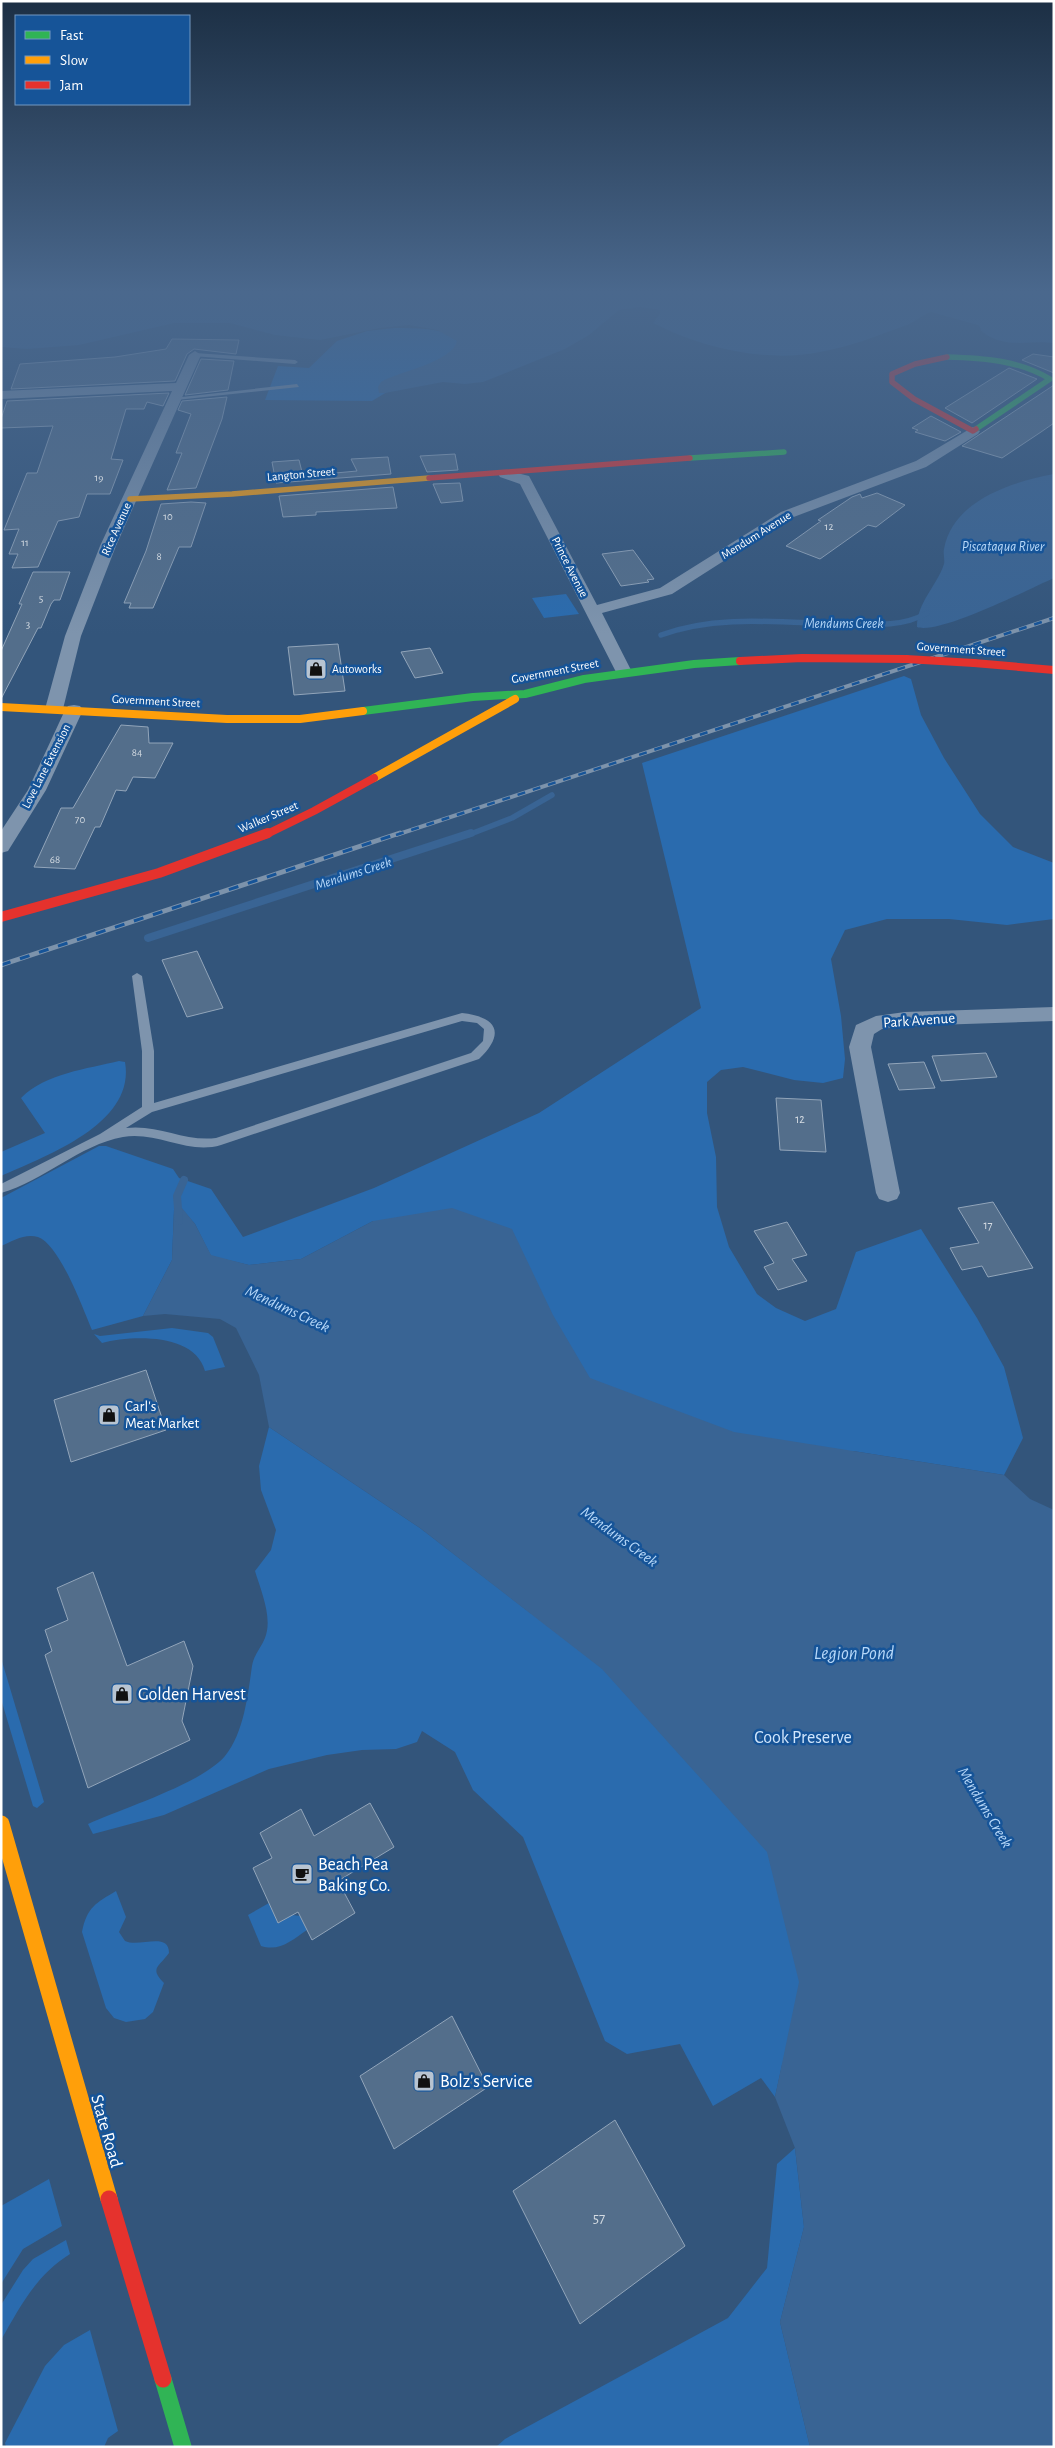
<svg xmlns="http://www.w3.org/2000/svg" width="1055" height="2448" viewBox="0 0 1055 2448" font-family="'Alegreya Sans',sans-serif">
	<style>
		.green { fill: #2a6bae }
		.water { fill: #396494 }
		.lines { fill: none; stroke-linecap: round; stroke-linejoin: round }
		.stream-far1 { stroke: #396494; stroke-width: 5.5 }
		.stream { stroke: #396494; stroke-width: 8 }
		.building { fill: #536e8b; stroke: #92a5ba }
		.lane { fill: #7e94ad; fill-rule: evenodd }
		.street { fill: #7e94ad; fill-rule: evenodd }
		.fast-far2 { stroke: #30b455; stroke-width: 5.5 }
		.fast-far1 { stroke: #30b455; stroke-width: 8 }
		.fast { stroke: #30b455; stroke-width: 17 }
		.slow-far2 { stroke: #ff9f0a; stroke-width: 5.5 }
		.slow-far1 { stroke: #ff9f0a; stroke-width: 8 }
		.slow { stroke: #ff9f0a; stroke-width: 17 }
		.jam-far3 { stroke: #e5322d; stroke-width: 5.5 }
		.jam-far2 { stroke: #e5322d; stroke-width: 8 }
		.jam-far1 { stroke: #e5322d; stroke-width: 10 }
		.jam { stroke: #e5322d; stroke-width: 17 }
		.rail-far1-casing { stroke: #7d93ab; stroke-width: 4 }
		.rail-casing { stroke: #7d93ab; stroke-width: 5 }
		.rail-far1 { stroke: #165498; stroke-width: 2.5; stroke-dasharray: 8; stroke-linecap: butt }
		.rail { stroke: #165498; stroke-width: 3; stroke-dasharray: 10; stroke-linecap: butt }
		.jam-bridge { stroke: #e5322d; stroke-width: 8 }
		.labels { text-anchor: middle; stroke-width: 5; stroke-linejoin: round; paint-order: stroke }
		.far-number-label { font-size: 11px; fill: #d4dbe2 }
		.far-street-label { font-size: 12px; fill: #fff; stroke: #165498 }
		.far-poi-label { font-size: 12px; fill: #fff; stroke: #165498; text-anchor: start }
		.number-label { font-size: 12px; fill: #d4dbe2 }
		.far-water-label { font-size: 14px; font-style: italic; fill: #b6d7f8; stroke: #165498 }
		.street-label { font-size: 15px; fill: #fff; stroke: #165498 }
		.poi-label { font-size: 15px; fill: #fff; stroke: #165498; text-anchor: start }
		.near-number-label { font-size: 15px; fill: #d4dbe2 }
		.water-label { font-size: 16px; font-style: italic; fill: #b6d7f8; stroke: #165498 }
		.near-poi-label { font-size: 18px; fill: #fff; stroke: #165498; text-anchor: start }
		.near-park-label { font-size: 18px; fill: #d1e6fc; stroke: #165498 }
		.near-street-label { font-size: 18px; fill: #fff; stroke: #165498 }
		.near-water-label { font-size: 19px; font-style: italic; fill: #b6d7f8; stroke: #165498 }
	</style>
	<rect width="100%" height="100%" fill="#33557b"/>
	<path class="green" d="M394 328C416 328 436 328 457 336L460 348 372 401 265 400 278 366 309 368 337 341 367 331Z
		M566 594 579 614 544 618 532 598Z
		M904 676 911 679 921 715 944 758 980 814 1013 847 1054 863V919L1007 925 949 919H887L845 930 831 959 841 1016 845 1059 843 1078 823 1083 794 1080 743 1067 721 1070 707 1082V1113L716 1157 717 1207 729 1247 757 1294 776 1308 805 1321 836 1309 856 1252 921 1229 977 1318 1004 1367 1023 1438 1004 1475 853 1451 1054 2447 782 2065 775 2097 761 2078 713 2106 680 2044 627 2054 605 2041 523 1837 473 1790 455 1752 422 1731 417 1742 396 1749 362 1750 327 1755 269 1769 164 1815 93 1834 88 1824C123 1808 201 1784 225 1756 244 1733 248 1694 252 1666 254 1654 261 1648 265 1638 273 1618 261 1591 255 1571L271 1550 276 1530 261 1490 259 1466 269 1427 420 1528 533 1615 373 1221 301 1259 249 1265 211 1256 195 1224 182 1209 174 1210 172 1260 143 1316 92 1330C83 1309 60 1245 38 1237 25 1233 13 1241 1 1246V1198L99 1146H106L173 1169 179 1178 211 1189 243 1237 374 1188 539 1113 701 1008 642 763Z
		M119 1061 125 1062C136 1124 45 1156 1 1176V1152L45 1133 21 1098C46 1073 87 1069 119 1061Z
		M172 1328 208 1333 213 1337 225 1367 205 1371C195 1333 132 1335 102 1343L94 1334 100 1336Z
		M1 1658 44 1802 37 1808 33 1806 1 1699Z
		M116 1891 126 1917 119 1932 125 1941C139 1948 169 1931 169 1953 159 1967 149 1968 164 1983L153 2012 145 2019 126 2022 114 2018 106 2008 82 1932C87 1907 96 1903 116 1891Z
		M269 1903 292 1915 301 1916 307 1930C292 1940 280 1952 261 1946L248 1915Z
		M795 2148 804 2227 780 2322 810 2447H496L505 2439 728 2318 767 2268 777 2164Z
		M49 2179 62 2226 23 2249 1 2284V2206Z
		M66 2240 70 2254C36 2275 20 2307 1 2340V2305L23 2270 33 2259Z
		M90 2330 118 2431 108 2438 104 2447H6L5 2443 45 2366 64 2345Z"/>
	<path class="water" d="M1 291H1054V343C1031 340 1005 349 984 333 979 330 982 328 978 325L931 312C922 315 914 323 904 326 877 336 849 347 820 352 765 363 702 348 653 323L660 314V310L640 307 619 310 589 335 565 349 483 382 465 384 443 382 385 393H379L378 387 381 382C397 372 453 362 457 341L437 330 409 325 380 328 320 340 275 335 230 323H174L79 345 27 349 1 347Z
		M1054 474V578C1029 589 939 635 917 627 917 602 937 586 944 564 945 560 943 554 944 549 953 500 1012 482 1054 474Z
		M182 1208 195 1224 211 1255 249 1265 301 1259 373 1221 452 1208 512 1229 553 1315 590 1378 734 1432 1004 1475 1030 1499 1054 1510V2447H810L780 2322 804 2227 795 2148 775 2097 799 1982 767 1852 602 1669 420 1528 269 1427 259 1375 236 1328 220 1319 165 1314 143 1316 172 1260 174 1210Z"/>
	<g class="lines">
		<path class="stream-far1" d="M661 635C715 615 776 622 833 624 863 624 900 629 927 613
			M468 835 512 818 552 795"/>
		<path class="stream" d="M148 938 471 833
			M179 1221 177 1196 184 1180"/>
	</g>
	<path class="building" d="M172 339 239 340 236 354 194 349 187 354 175 381 11 389 20 364 115 357 166 349Z
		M1033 354 1054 357V373L1022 360Z
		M201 359 234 361 228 390 185 395Z
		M1009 368 1037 379 972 423 945 408Z
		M1054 385V423L1041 432 1002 458 962 446Z
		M169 393 163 406 147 402 144 409H126L111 459 123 460 110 494H87L79 517 58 521 38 567 12 568 18 554H9L19 529 4 530 27 473H37L53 426 1 428V419L7 401Z
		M227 397 222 419 196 488 167 490 182 453H176L191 414 178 410 182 401Z
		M931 416 961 432 945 441 915 432 918 430 912 428Z
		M455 454 458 470 427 472 420 456Z
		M388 457 391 474 276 483 272 462 299 460 303 476 357 471 351 459Z
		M460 483 463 501 441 503 433 484Z
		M393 487 397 508 316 512V515L283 517 279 496Z
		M877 493 905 505 876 527 868 525 820 559 786 546 821 521 818 520 852 497 860 494 862 498Z
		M191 502 206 503 191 547H179L153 608H129L131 603H124L146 551 161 504Z
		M633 550 654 579 647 580 649 582 621 586 602 554Z
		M33 572H70L60 600H54L51 604 41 628H38L1 699V651L22 604H19Z
		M338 644 345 691 294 695 288 647Z
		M430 648 443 673 415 678 401 652Z
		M121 725 148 727 149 743H173L155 778 133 777 126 791 116 790 100 827H95L75 869 34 867 61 808H73Z
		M197 951 223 1008 187 1017 162 960Z
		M986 1053 997 1077 941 1081 932 1056Z
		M924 1062 935 1088 899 1090 888 1064Z
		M776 1098 821 1100 826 1152 780 1150Z
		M993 1202 1033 1268 988 1277 982 1266 962 1270 950 1248 979 1243 958 1208Z
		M787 1222 807 1255 792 1259 807 1281 778 1290 764 1267 774 1263 754 1231Z
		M146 1370 166 1430 71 1462 54 1400Z
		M93 1572 127 1666 184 1641 193 1666 182 1721 190 1740 88 1788 45 1655 52 1651 45 1630 68 1620 57 1588Z
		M370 1803 394 1847 338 1881 355 1913 312 1940 298 1912 278 1923 253 1868 272 1858 260 1833 301 1809 314 1836Z
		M452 2016 488 2087 394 2149 360 2076Z
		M615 2120 685 2246 580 2324 513 2191Z"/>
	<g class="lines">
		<path class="lane" d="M195 353 295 360 298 362 295 364 193 356Z
			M297 384 299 387 176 400 173 398Z
			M137 973 142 976 154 1051V1103L462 1013C497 1017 506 1033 479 1059L221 1145C188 1155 157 1131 123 1137 79 1145 44 1181 1 1193V1184L100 1134 142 1107V1051L132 976ZM462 1021 477 1023 484 1029 483 1041 471 1053 216 1138C185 1142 158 1124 126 1128L152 1112Z"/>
		<path class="street" d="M195 351 201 355 116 546 81 636 63 709 60 713H48L45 709 65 636 100 546 172 391 1 399V391L176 383 189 355Z
			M973 427 980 431 978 434 926 467 791 518 672 594 602 613 632 672 630 676H618L616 672 520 484 500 477 498 474 505 470 529 476 597 605 660 588 781 512 916 461Z
			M74 705 80 706 83 710 46 790 8 851 1 853V831L28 790 65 710 68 706Z
			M1054 1007V1021L905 1026 882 1029 874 1034 871 1047 900 1193 897 1199 888 1202 879 1199 876 1193 849 1047 856 1025 876 1016 905 1012Z"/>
		<path class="fast-far2" d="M947 357C982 358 1019 360 1050 379L976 429
			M690 458 784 452"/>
		<path class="fast-far1" d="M363 711 473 697 525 694 584 679 694 664 740 661"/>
		<path class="fast" d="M163 2379 183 2447"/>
		<path class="slow-far2" d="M130 499 232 494 429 478"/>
		<path class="slow-far1" d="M1 707 227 719H300L363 711
			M374 778 515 699"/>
		<path class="slow" d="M1 1824 109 2199"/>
		<path class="jam-far3" d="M947 357 915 364 892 374V382L914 399 973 431 976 429
			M429 478 690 458"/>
		<path class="jam-far2" d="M740 661 802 658 906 659
			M974 663 1054 670
			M265 835 314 811 374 778"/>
		<path class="jam-far1" d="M1 917 159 873 268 833"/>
		<path class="jam" d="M109 2199 163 2379"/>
		<g class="rail-far1-casing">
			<path id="rail-far1" d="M396 835 1054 618"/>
		</g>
		<g class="rail-casing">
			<path id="rail" d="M1 965 400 833"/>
		</g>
		<use href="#rail-far1" class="rail-far1"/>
		<use href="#rail" class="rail"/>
		<path class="jam-bridge" d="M906 659 974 663"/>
	</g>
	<linearGradient id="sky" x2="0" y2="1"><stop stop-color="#1c2f44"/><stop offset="0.46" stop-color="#4a688d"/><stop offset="1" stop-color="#4a688d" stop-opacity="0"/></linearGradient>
	<rect width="1055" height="634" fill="url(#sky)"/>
	<defs>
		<g id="shop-square" transform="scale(1.125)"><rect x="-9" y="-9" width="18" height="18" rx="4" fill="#b8c4d1" stroke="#165498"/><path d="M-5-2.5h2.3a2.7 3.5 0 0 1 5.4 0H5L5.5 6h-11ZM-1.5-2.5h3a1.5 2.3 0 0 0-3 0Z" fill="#111"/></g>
		<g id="cafe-square" transform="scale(1.125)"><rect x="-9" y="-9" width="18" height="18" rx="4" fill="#b8c4d1" stroke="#165498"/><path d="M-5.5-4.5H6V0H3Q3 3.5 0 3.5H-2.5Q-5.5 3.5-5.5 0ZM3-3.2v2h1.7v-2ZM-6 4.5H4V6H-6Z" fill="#111"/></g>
	</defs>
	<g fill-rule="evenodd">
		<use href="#shop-square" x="316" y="669"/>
		<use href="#shop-square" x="109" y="1415"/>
		<use href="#shop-square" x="122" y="1694"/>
		<use href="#cafe-square" x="302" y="1874"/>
		<use href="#shop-square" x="424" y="2081"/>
	</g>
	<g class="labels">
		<g class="far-number-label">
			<text x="99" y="481">19</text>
			<text x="168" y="520">10</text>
			<text x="829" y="530">12</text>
			<text x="25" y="546">11</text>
			<text x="159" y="560">8</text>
			<text x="41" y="602">5</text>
			<text x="28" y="628">3</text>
			<text x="137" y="756">84</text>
			<text x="80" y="823">70</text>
			<text x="55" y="863">68</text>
		</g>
		<g class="far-street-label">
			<text transform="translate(301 474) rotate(-5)" y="4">Langton Street</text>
			<text transform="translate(116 529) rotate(-66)" y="4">Rice Avenue</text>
			<text transform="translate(756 535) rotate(-32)" y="4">Mendum Avenue</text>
			<text transform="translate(570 567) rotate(63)" y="4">Prince Avenue</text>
			<text transform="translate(961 649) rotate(4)" y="4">Government Street</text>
			<text transform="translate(555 671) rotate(-11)" y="4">Government Street</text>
			<text transform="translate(156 701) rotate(3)" y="4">Government Street</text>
			<text transform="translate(46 766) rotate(-63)" y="4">Love Lane Extension</text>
			<text transform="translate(268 817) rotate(-23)" y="4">Walker Street</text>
		</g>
		<g class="far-poi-label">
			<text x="332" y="673">Autoworks</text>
		</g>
		<g class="number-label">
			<text x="800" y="1123">12</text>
			<text x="988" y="1229">17</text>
		</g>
		<g class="far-water-label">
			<text x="1003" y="551">Piscataqua River</text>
			<text x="844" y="628">Mendums Creek</text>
			<text transform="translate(353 873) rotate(-18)" y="5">Mendums Creek</text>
		</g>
		<g class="street-label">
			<text transform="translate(919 1020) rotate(-4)" y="5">Park Avenue</text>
		</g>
		<g class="poi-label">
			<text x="125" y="1411">Carl's<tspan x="125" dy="17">Meat Market</tspan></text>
		</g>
		<g class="near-number-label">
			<text x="599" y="2223">57</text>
		</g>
		<g class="water-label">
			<text transform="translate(288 1308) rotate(25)" y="6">Mendums Creek</text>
			<text transform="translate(620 1536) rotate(36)" y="6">Mendums Creek</text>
			<text transform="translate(986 1807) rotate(59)" y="6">Mendums Creek</text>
		</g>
		<g class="near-poi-label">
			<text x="138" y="1700">Golden Harvest</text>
			<text x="318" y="1870">Beach Pea<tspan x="318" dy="21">Baking Co.</tspan></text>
			<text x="440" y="2087">Bolz's Service</text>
		</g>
		<g class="near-park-label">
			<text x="803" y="1743">Cook Preserve</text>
		</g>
		<g class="near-street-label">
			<text transform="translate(107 2131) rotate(74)" y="6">State Road</text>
		</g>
		<g class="near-water-label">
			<text x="854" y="1659">Legion Pond</text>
		</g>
	</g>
	<rect width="1055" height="2448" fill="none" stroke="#ffffff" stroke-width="5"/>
	<rect x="15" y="15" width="175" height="90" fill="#165498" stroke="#7398c1"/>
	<rect x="25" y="31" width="25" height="8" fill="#30b455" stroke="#7398c1"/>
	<text x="60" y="40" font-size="15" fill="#ffffff">Fast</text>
	<rect x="25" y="56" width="25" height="8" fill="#ff9f0a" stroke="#7398c1"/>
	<text x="60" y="65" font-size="15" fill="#ffffff">Slow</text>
	<rect x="25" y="81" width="25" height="8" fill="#e5322d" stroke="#7398c1"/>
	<text x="60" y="90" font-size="15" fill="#ffffff">Jam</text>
</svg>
